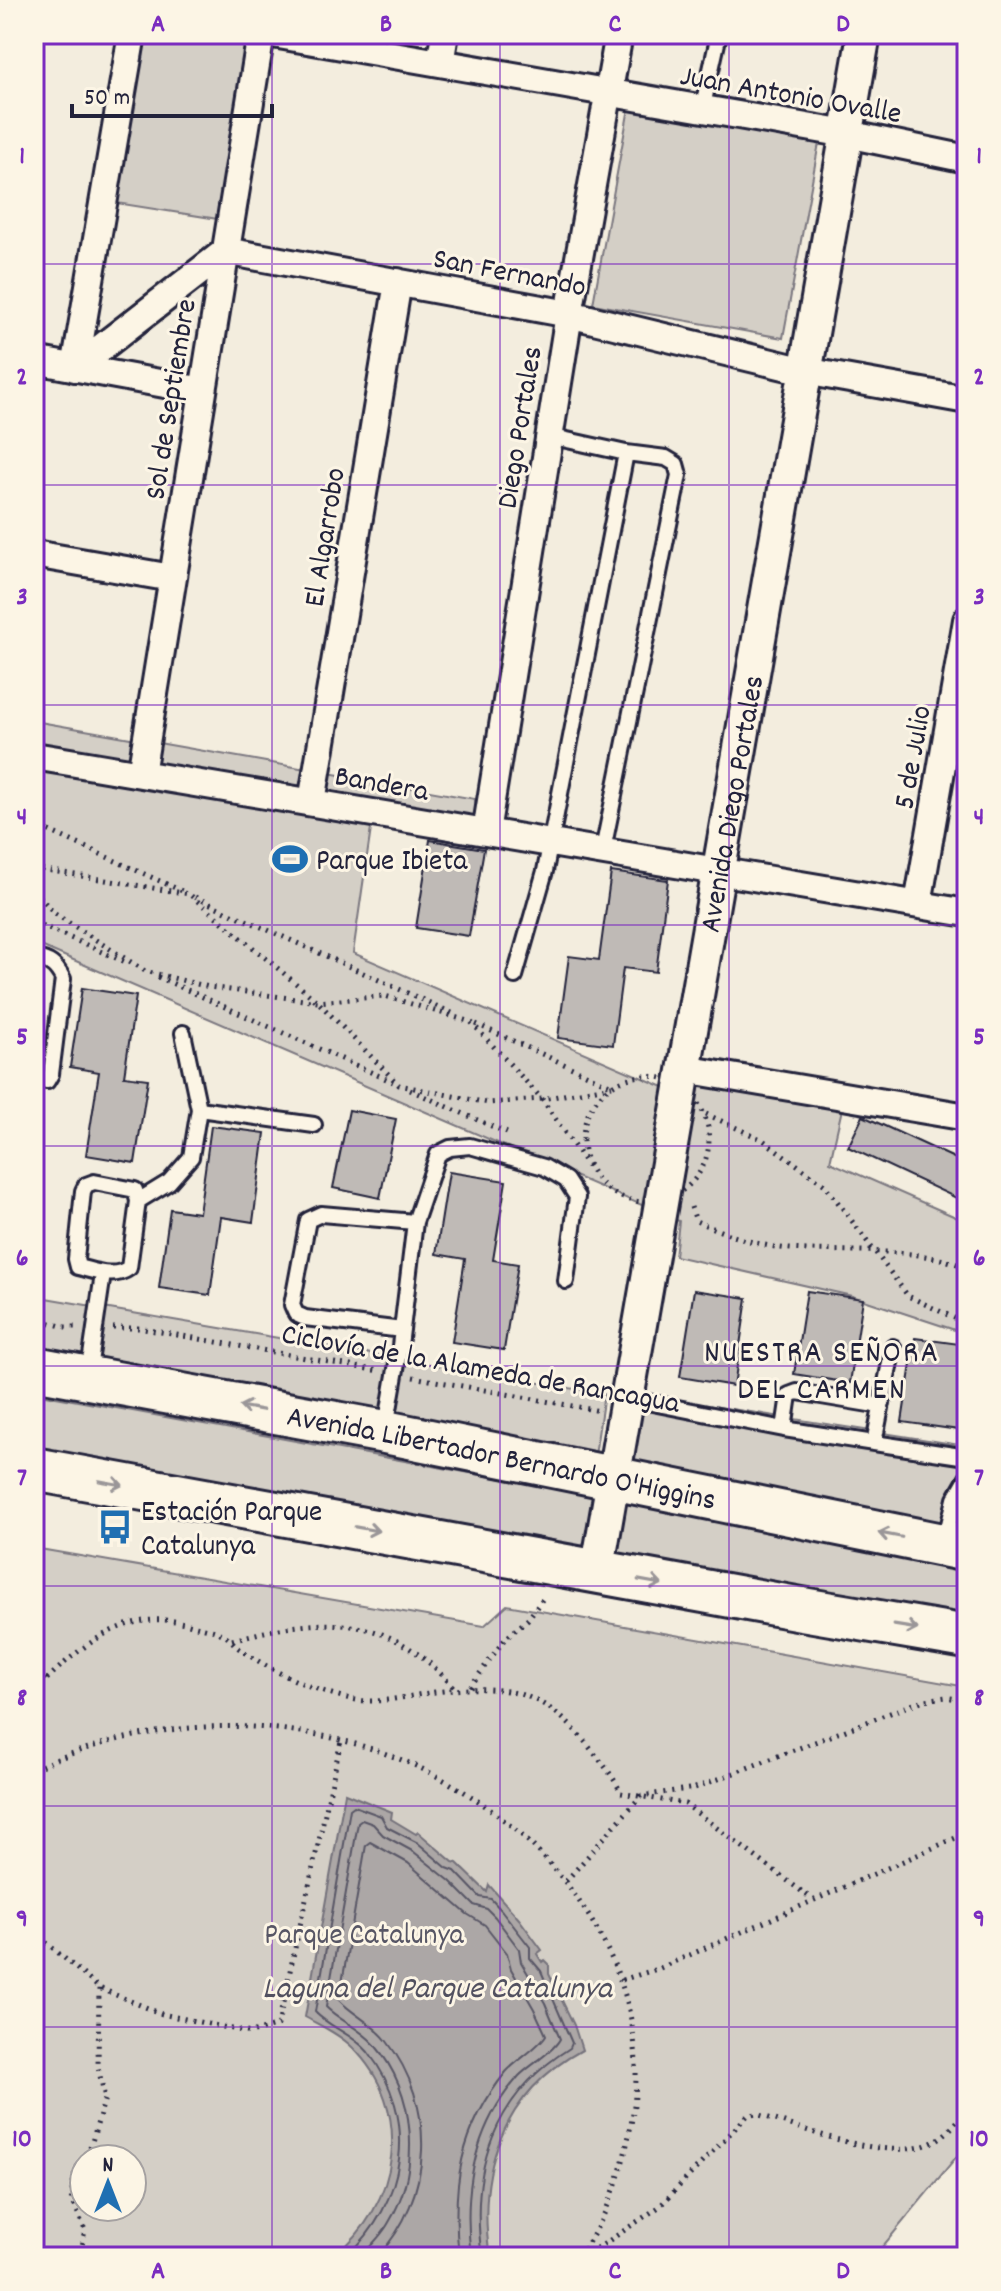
<svg xmlns="http://www.w3.org/2000/svg" width="1001" height="2291" viewBox="0 0 1001 2291" font-family="Dekko,sans-serif">
	<style>
		.green { fill: #d4cfc6; stroke: #7b7880; stroke-width: 2; fill-rule: evenodd }
		.water { fill: #aca7a6; stroke: #75727b; stroke-width: 2 }
		.lines { fill: none; stroke-linecap: round; stroke-linejoin: round }
		.shore { stroke: #595766; stroke-width: 2 }
		.building { fill: #bfbab6; stroke: #22223b; stroke-width: 2 }
		.service-casing { stroke: #22223b; stroke-width: 20 }
		.minor-casing { stroke: #22223b; stroke-width: 32 }
		.tertiary-casing { stroke: #22223b; stroke-width: 38 }
		.primary-casing { stroke: #22223b; stroke-width: 48 }
		.path { stroke: #22223b; stroke-width: 5; stroke-dasharray: 2 6; stroke-linecap: butt }
		.service { stroke: #fcf5e5; stroke-width: 14 }
		.minor { stroke: #fcf5e5; stroke-width: 26 }
		.tertiary { stroke: #fcf5e5; stroke-width: 32 }
		.primary { stroke: #fcf5e5; stroke-width: 42 }
		.oneway { stroke: #9a9698 }
		.grid { fill: none; stroke: #7b2cbf; stroke-width: 2; stroke-opacity: 0.55 }
		.labels { text-anchor: middle; stroke-width: 6; stroke-linejoin: round; paint-order: stroke }
		.street-label { font-size: 30px; fill: #22223b; stroke: #fcf5e5 }
		.poi-label { font-size: 30px; fill: #22223b; stroke: #fcf5e5; text-anchor: start }
		.park-label { font-size: 30px; fill: #575665; stroke: #fcf5e5 }
		.neighbourhood-label { font-size: 32px; letter-spacing: 2px; fill: #22223b; stroke: #fcf5e5 }
		.water-label { font-size: 32px; font-style: italic; fill: #525160; stroke: #fcf5e5 }
		.neatline { fill: none; stroke: #7b2cbf; stroke-width: 3 }
		.grid-label { font-size: 26px; text-anchor: middle; font-weight: bold; fill: #7b2cbf }
	</style>
	<rect width="100%" height="100%" fill="#f3edde"/>
	<filter id="ink" filterUnits="userSpaceOnUse"><feTurbulence type="fractalNoise" baseFrequency=".0125" numOctaves="2"/><feDisplacementMap in="SourceGraphic" scale="16" xChannelSelector="R" yChannelSelector="G"/><feConvolveMatrix kernelMatrix="1 2 1 2 8 2 1 2 1" color-interpolation-filters="sRGB"/></filter>
	<g filter="url(#ink)">
		<path class="green" d="M137 34H247L218 219 110 202Z
			M629 108 819 143 783 338 593 304Z
			M34 721 475 799V819L375 801 353 953 696 1101 703 1070 846 1091 830 1162 967 1222V1334L852 1296 675 1256 679 1221 34 943Z
			M34 1296 604 1394 594 1462 34 1353Z
			M34 1393 967 1564V1623L34 1456Z
			M642 1395 967 1446V1533L629 1471Z
			M34 1548 484 1626 507 1605 967 1687V2144L874 2257H34ZM84 2159H132V2207H84Z"/>
		<path class="water" d="M345 1793 392 1812 391 1819 416 1834 418 1832 453 1862 457 1863 487 1892 489 1885 519 1919 542 1950 537 1954 542 1962 545 1960 549 1964V1974L574 2025 582 2050C503 2093 476 2171 490 2257H333C400 2205 415 2109 352 2047 339 2034 321 2026 305 2017Z"/>
		<g class="lines">
			<path class="shore" d="M346 2257C406 2203 420 2118 368 2052 353 2034 330 2028 315 2012L350 1809 354 1806 381 1816 387 1827 418 1843 447 1868 455 1871 480 1897 491 1899 502 1911 530 1947V1958L541 1971 572 2043 570 2048C494 2095 469 2170 482 2257
				M360 2257C370 2247 381 2236 388 2224 422 2168 416 2093 374 2044 360 2028 340 2021 326 2007L358 1823 362 1820 373 1824 383 1835 414 1852 450 1881 474 1905 487 1909 495 1917 519 1949 521 1962 545 2003 560 2039C552 2053 531 2064 519 2076 473 2127 463 2191 471 2257
				M377 2257C434 2197 437 2105 386 2040 373 2023 353 2015 339 2000L366 1845 370 1842 408 1863 467 1914 485 1925 507 1953 511 1969 534 2009 546 2035C538 2048 518 2059 506 2072 460 2129 451 2186 459 2257"/>
		</g>
		<path class="building" d="M430 840 484 849 469 936 416 928Z
			M611 872 668 880 656 972 623 968 613 1045 558 1038 569 956 599 960Z
			M82 988 136 996 124 1076 148 1079 135 1163 86 1155 99 1072 70 1067Z
			M349 1110 396 1119 380 1198 333 1188Z
			M863 1116 967 1164V1203L848 1147Z
			M211 1126 265 1133 253 1222 221 1217 210 1295 159 1288 170 1209 199 1213Z
			M449 1172 506 1181 493 1260 518 1264 504 1350 452 1342 465 1259 436 1254Z
			M694 1290 747 1298 734 1386 680 1377Z
			M807 1291 863 1299 850 1383 794 1374Z
			M915 1338 967 1345V1376L959 1430 902 1422Z"/>
		<g class="lines">
			<g class="service-casing">
				<path id="service" d="M702 110 719 34
					M549 436 626 453 666 458 676 464 679 475 603 850
					M34 958C49 960 56 965 63 979L51 1074 47 1081 34 1079
					M515 976 545 871 626 453
					M199 1109 314 1125
					M94 1182 135 1190 138 1201 129 1268C114 1279 95 1271 78 1267L76 1259 83 1191 86 1185Z
					M138 1201 169 1182 191 1157 199 1109 183 1033
					M415 1222 438 1154 450 1148 470 1146 544 1167 566 1180 577 1197 566 1281
					M893 1347 874 1443 967 1457
					M88 1376 103 1274
					M627 1398 784 1429
					M386 1427 400 1346 415 1222 321 1214 308 1220 292 1305 296 1314 305 1318 402 1330
					M874 1443 784 1429 789 1395 797 1392 881 1406
					M945 1541 955 1499 967 1478"/>
			</g>
			<g class="minor-casing">
				<path id="minor" d="M273 34 847 134 967 159
					M440 63 445 34
					M34 360 203 391
					M75 368 226 251 569 314 805 371 967 400
					M75 368 132 34
					M34 554 172 578
					M34 756 967 913
					M141 774 261 34
					M312 802 398 282
					M486 832 569 314 619 34
					M918 904 967 620
					M684 1069 967 1117"/>
			</g>
			<g class="tertiary-casing">
				<g id="tertiary">
					<path id="s1" d="M597 1572 864 34"/>
				</g>
			</g>
			<g class="primary-casing">
				<g id="primary">
					<path id="s2" d="M34 1368 385 1432 967 1550"/>
					<path d="M34 1469 802 1609 967 1637"/>
				</g>
			</g>
			<path class="path" d="M34 824 182 891
				M34 868 189 894 318 1002 399 1085 488 1103 542 1099 612 1086
				M34 890 55 914 145 971 209 987 318 1002 385 996 471 1022 542 1099 591 1171
				M195 897 452 1013
				M34 922 127 963
				M158 977 393 1082
				M476 1024 612 1086
				M583 1139a63 63 0 1 1 126 0a63 63 0 1 1-126 0Z
				M410 1090 507 1133
				M706 1114 763 1140 825 1185 908 1296 967 1324
				M691 1207 696 1221C726 1234 757 1246 790 1249 843 1253 919 1246 967 1268
				M34 1318 64 1327H79
				M113 1328H138L379 1371
				M413 1377 600 1411
				M232 1640C325 1615 389 1612 456 1690
				M34 1667 47 1679 44 1684 34 1686
				M47 1679C89 1639 132 1607 192 1625 203 1628 217 1630 227 1637 232 1640 235 1646 240 1649 270 1671 314 1691 351 1699 378 1705 407 1696 435 1692 506 1683 545 1690 590 1748 602 1763 613 1775 621 1793L685 1804 812 1899
				M470 1687 504 1640 528 1619 544 1597
				M34 1769C221 1682 463 1729 581 1904 622 1964 643 2032 634 2105 627 2157 611 2215 578 2257
				M566 1881 641 1796 695 1788 924 1700 946 1697 967 1701
				M34 1932 99 1988 162 2014 251 2033 278 2025 341 1741
				M622 1980 660 1968 967 1833
				M581 2254 601 2246 659 2207 747 2116 756 2114C802 2127 887 2164 931 2143 946 2136 956 2123 967 2110
				M75 2257 81 2252 85 2230 71 2197 75 2171 91 2145 105 2098 98 2067 99 1988"/>
			<use href="#service" class="service"/>
			<use href="#minor" class="minor"/>
			<use href="#tertiary" class="tertiary"/>
			<use href="#primary" class="primary"/>
		</g>
		<defs><path id="oneway-shaft" d="M-6 0H5M1.5-3L5.5 0L1.5 3" fill="none" stroke-width="1.6" stroke-linecap="round" stroke-linejoin="round" transform="scale(2)"/></defs>
		<g class="oneway">
			<use href="#oneway-shaft" transform="translate(251 1408) rotate(-170)"/>
			<use href="#oneway-shaft" transform="translate(111 1483) rotate(10)"/>
			<use href="#oneway-shaft" transform="translate(367 1529) rotate(10)"/>
			<use href="#oneway-shaft" transform="translate(890 1535) rotate(-169)"/>
			<use href="#oneway-shaft" transform="translate(650 1582) rotate(10)"/>
			<use href="#oneway-shaft" transform="translate(906 1627) rotate(9)"/>
		</g>
	</g>
	<path class="grid" d="M272 34V2257M500 34V2257M729 34V2257M34 264H967M34 485H967M34 705H967M34 925H967M34 1146H967M34 1366H967M34 1586H967M34 1806H967M34 2027H967"/>
	<defs>
		<g id="stadium-bare" transform="scale(2.76)"><path d="M0-5a6.5 5 0 1 0 0 10a6.5 5 0 1 0 0-10ZM-3.5-1.8h7v3.6h-7Z" fill="#1f6fb2" stroke="#fcf5e5" stroke-width="2.5" paint-order="stroke"/></g>
		<g id="bus-bare" transform="scale(2.76)"><path d="M-5-6H5V4H4V6H2V4H-2V6H-4V4H-5ZM-3.5-4V0h7V-4ZM-3.5 1.2v1.5H-2V1.2ZM2 1.2v1.5H3.5V1.2Z" fill="#1f6fb2" stroke="#fcf5e5" stroke-width="2.5" paint-order="stroke"/></g>
	</defs>
	<g fill-rule="evenodd">
		<use href="#stadium-bare" x="290" y="859"/>
		<use href="#bus-bare" x="115" y="1527"/>
	</g>
	<g class="labels">
		<g class="street-label">
			<text transform="translate(791 93) rotate(10)" y="10">Juan Antonio Ovalle</text>
			<text transform="translate(510 271) rotate(11)" y="10">San Fernando</text>
			<text transform="translate(169 399) rotate(-81)" y="10">Sol de Septiembre</text>
			<text transform="translate(518 427) rotate(-81)" y="10">Diego Portales</text>
			<text transform="translate(323 537) rotate(-81)" y="10">El Algarrobo</text>
			<text transform="translate(911 757) rotate(-80)" y="10">5 de Julio</text>
			<text transform="translate(382 782) rotate(10)" y="10">Bandera</text>
			<text dy="10" stroke="none"><textPath href="#s1" startOffset="780">Avenida Diego Portales</textPath></text>
			<text transform="translate(481 1367) rotate(10)" y="10">Ciclovía de la Alameda de Rancagua</text>
			<text dy="10" stroke="none"><textPath href="#s2" startOffset="476">Avenida Libertador Bernardo O'Higgins</textPath></text>
		</g>
		<g class="poi-label">
			<text x="316" y="869">Parque Ibieta</text>
			<text x="141" y="1520">Estación Parque<tspan x="141" dy="34">Catalunya</tspan></text>
		</g>
		<g class="park-label">
			<text x="364" y="1943">Parque Catalunya</text>
		</g>
		<g class="neighbourhood-label">
			<text x="822" y="1361">NUESTRA SEÑORA<tspan x="822" dy="37">DEL CARMEN</tspan></text>
		</g>
		<g class="water-label">
			<text x="437" y="1997">Laguna del Parque Catalunya</text>
		</g>
	</g>
	<rect width="1001" height="2291" fill="none" stroke="#fcf5e5" stroke-width="88"/>
	<g transform="translate(108 2183)"><circle r="38" fill="#fcf5e5" stroke="#a5a1a1" stroke-width="2"/>
	<path d="M0-6L14 30L0 20L-14 30Z" fill="#1f6fb2"/>
	<text y="-12" font-size="22" font-weight="bold" text-anchor="middle" fill="#22223b">N</text>
	</g>
	<path d="M72 104v12h200v-12" fill="none" stroke="#22223b" stroke-width="4"/>
	<text x="84" y="104" font-size="24" fill="#22223b" stroke="#fcf5e5" stroke-width="6" paint-order="stroke">50 m</text>
	<rect x="44" y="44" width="913" height="2203" class="neatline"/>
	<g class="grid-label">
		<text x="158" y="31">A</text>
		<text x="386" y="31">B</text>
		<text x="615" y="31">C</text>
		<text x="843" y="31">D</text>
		<text x="22" y="163">1</text>
		<text x="979" y="163">1</text>
		<text x="22" y="384">2</text>
		<text x="979" y="384">2</text>
		<text x="22" y="604">3</text>
		<text x="979" y="604">3</text>
		<text x="22" y="824">4</text>
		<text x="979" y="824">4</text>
		<text x="22" y="1044">5</text>
		<text x="979" y="1044">5</text>
		<text x="22" y="1265">6</text>
		<text x="979" y="1265">6</text>
		<text x="22" y="1485">7</text>
		<text x="979" y="1485">7</text>
		<text x="22" y="1705">8</text>
		<text x="979" y="1705">8</text>
		<text x="22" y="1926">9</text>
		<text x="979" y="1926">9</text>
		<text x="22" y="2146">10</text>
		<text x="979" y="2146">10</text>
		<text x="158" y="2278">A</text>
		<text x="386" y="2278">B</text>
		<text x="615" y="2278">C</text>
		<text x="843" y="2278">D</text>
	</g>
</svg>
